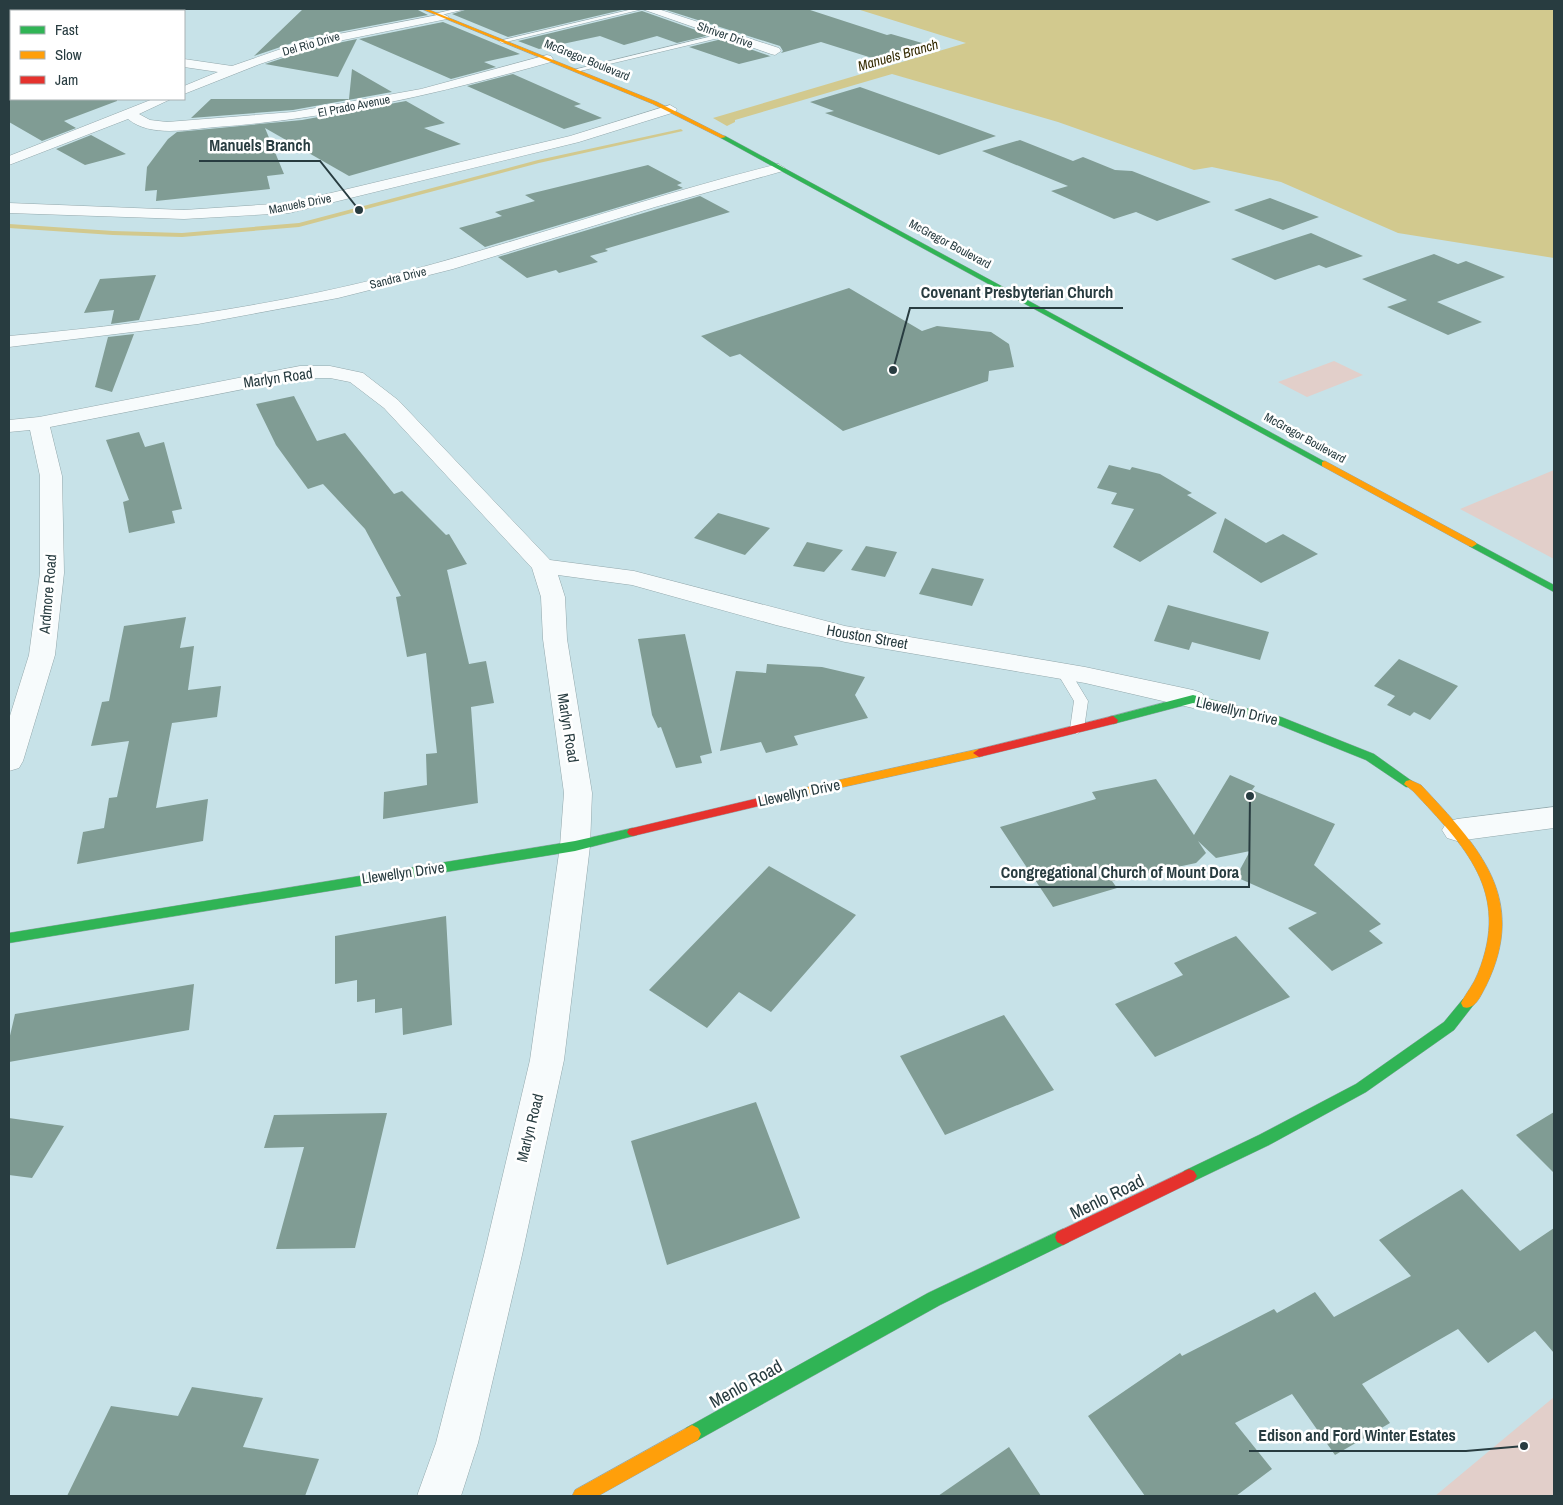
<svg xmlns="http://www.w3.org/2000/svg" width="1563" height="1505" viewBox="0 0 1563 1505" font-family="'Archivo Narrow',sans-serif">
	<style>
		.green { fill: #e2cfca }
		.water { fill: #d2c98e }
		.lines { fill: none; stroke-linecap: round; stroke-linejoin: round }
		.stream { fill: #d2c98e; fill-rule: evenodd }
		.building { fill: #809c94 }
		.lane-casing { stroke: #93a8ac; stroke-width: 1 }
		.street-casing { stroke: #93a8ac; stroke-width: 1 }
		.fast-casing { stroke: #93a8ac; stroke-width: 1 }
		.slow-casing { stroke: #93a8ac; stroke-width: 1 }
		.jam-casing { stroke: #93a8ac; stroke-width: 1 }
		.lane { fill: #f7fbfc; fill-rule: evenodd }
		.street { fill: #f7fbfc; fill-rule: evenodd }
		.fast { fill: #30b455; fill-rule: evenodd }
		.slow { fill: #ff9f0a; fill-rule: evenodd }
		.jam { fill: #e5322d; fill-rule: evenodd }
		.labels { text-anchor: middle; stroke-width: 5; stroke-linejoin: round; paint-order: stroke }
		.far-street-label { font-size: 12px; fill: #283c40; stroke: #fff }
		.far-water-label { font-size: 14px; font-style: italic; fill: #372d05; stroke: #fff }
		.street-label { font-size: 15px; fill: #283c40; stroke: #fff }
		.near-street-label { font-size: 18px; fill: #283c40; stroke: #fff }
		.leader { fill: none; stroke: #283c40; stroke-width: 2 }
		.callout-dot { fill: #283c40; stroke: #fff; stroke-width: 2 }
		.callout-label { font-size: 16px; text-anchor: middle; font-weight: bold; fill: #283c40; stroke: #fff; stroke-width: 5; stroke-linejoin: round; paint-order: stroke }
	</style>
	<rect width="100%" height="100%" fill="#c7e2e8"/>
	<path class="green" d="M1334 361 1363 375 1307 397 1278 382Z
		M1554 470V559L1460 509Z
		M1554 1397V1496H1435Z"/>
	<path class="water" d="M857 9H1554V258L1398 233 1281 182 1212 167 1194 170 1058 122 892 74 735 120V122L727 126 713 118 966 43Z"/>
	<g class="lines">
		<path class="stream" d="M681 129 683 131 539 163 299 227 182 237 113 235 9 228V224L113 231 182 233 299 223 538 160Z"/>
	</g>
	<path class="building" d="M303 9H416L428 15 307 38 254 56Z
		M468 9H626L508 37 452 14Z
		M663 9H807L887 35 891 34 936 47 885 62 821 42 781 53 783 51 780 46Z
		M642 11 710 35 677 43 657 36 624 45 600 36 539 49 518 41Z
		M443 22 520 54 484 62 496 67 451 79 359 39Z
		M357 39 338 77 265 64 314 48Z
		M722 39 770 56H771L739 64 689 47Z
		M352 69 392 92 293 110 191 118 211 99H349Z
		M513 74 581 104 574 106 602 118 564 129 467 86Z
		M860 87 936 114 996 136 939 155 825 113 834 111 810 102Z
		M9 99H117V101L64 121 76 128 42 141 9 122Z
		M406 101 445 123 424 128 461 144 349 176 265 128 284 174 267 176 270 189 156 201 157 190 145 191 147 167 168 139 177 132 302 120Z
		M91 135 126 154 85 165 56 149Z
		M1020 140 1073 161 1083 157 1115 170 1132 171 1211 202 1157 221 1136 212 1114 219 1051 191 1068 186 982 151Z
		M648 165 682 183 677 185 683 188 485 247 459 228 502 216 495 212 535 201 525 195Z
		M700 196 730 212 605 249 608 251 590 256 598 262 559 273 556 270 527 278 498 257Z
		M1270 198 1319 217 1283 230 1234 210Z
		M1311 233 1363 256 1326 268 1319 265 1275 280 1231 259Z
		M1434 254 1458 264 1466 261 1505 277 1437 302 1482 322 1448 335 1387 307 1407 300 1362 279Z
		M156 275 139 320 111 324 114 310 84 313 100 279Z
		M849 288 922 331 937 326 991 332 1009 344 1014 367 989 371 988 381 843 431 740 354 730 357 701 336Z
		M134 334 112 392 95 387 108 337Z
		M294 396 317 441 345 433 394 494 402 491 446 535 449 534 467 564 447 570 469 664 486 661 494 703 471 707 478 803 383 819 384 792 427 785 426 754 437 753 426 653 407 657 396 597 401 596 365 529 323 484 308 489 276 445 256 404Z
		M139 432 145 447 164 442 182 509 172 511 175 523 129 533 123 502 129 500 106 440Z
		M1109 465 1130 470 1132 467 1160 474 1192 493 1187 495 1217 513 1140 562 1113 547 1134 509 1111 504 1117 493 1097 488Z
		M718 513 770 528 745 555 694 538Z
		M1225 518 1266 543 1283 534 1318 554 1261 583 1213 552Z
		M807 542 843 550 824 572 793 566Z
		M866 546 897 552 885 577 851 570Z
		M932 568 984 579 972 606 919 594Z
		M1168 605 1269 632 1260 660 1192 642 1189 650 1154 641Z
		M186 617 180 648 194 646 188 690 221 686 217 717 172 723 156 808 208 799 203 841 77 864 83 832 104 828 109 798 117 797 129 741 91 746 102 702 109 701 124 626Z
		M685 634 712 753 700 756 702 763 676 768 661 727 658 728 652 715 638 639Z
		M1399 659 1458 686 1430 720 1414 712 1410 716 1387 705 1395 696 1374 686Z
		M767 664 822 667 865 677 855 695 868 718 794 736 798 745 766 753 761 742 720 751 736 671 766 673Z
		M1230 775 1255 786 1252 790 1335 824 1314 865 1381 924 1369 931 1383 943 1332 971 1288 928 1317 913 1236 877 1250 851 1216 858 1198 841 1206 853 1196 863 1112 881 1117 888 1053 907 1000 827 1096 799 1092 792 1156 779 1194 835Z
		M769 866 856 915 771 1012 739 992 707 1028 649 990Z
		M446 916 452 1025 403 1035 402 1008 375 1013V999L357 1002V980L335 984V936Z
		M1236 936 1290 997 1155 1057 1115 1004 1183 975 1174 963Z
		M194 984 189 1030 9 1062V1040L15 1014Z
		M1004 1015 1054 1090 945 1135 900 1056Z
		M756 1102 800 1218 667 1265 631 1141Z
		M1554 1112V1173L1516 1135Z
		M387 1113 355 1248 276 1249 304 1147 264 1148 274 1115Z
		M9 1118 64 1126 32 1178 9 1175Z
		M1462 1189 1520 1251 1554 1228V1353L1535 1331 1488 1363 1458 1329 1362 1384 1390 1423 1335 1455 1292 1394 1235 1423 1272 1469 1236 1496H1145L1088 1416 1180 1353 1182 1356 1274 1309 1277 1313 1315 1292 1334 1317 1411 1276 1379 1240Z
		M192 1387 263 1398 243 1447 319 1459 305 1496H67L111 1406 178 1416Z
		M1009 1447 1041 1496H938Z"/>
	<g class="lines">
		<g class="lane-casing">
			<path id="lane" d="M455 9H466L437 16 434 14Z
				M633 9H643L502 43 499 41Z
				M725 33 727 36 576 72 573 70Z
				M1063 666 1068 668 1088 701 1084 729 1077 734 1070 729 1074 701 1056 671Z"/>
		</g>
		<g class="street-casing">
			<path id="street" d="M161 9H179L177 11H160Z
				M642 9H658L779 48 781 51 775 55 771 54Z
				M443 14 449 17 447 19 314 46 260 64 184 94V86L218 72 184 67V59L232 66 307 40Z
				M9 29H11V36H9Z
				M547 55 551 56 553 59 551 62C441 93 331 119 216 127 189 129 151 138 128 119L9 165V156L153 99H171L139 114 150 120 167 122 293 112 421 89Z
				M11 58V66L9 67V59Z
				M670 105 677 109 675 112 579 142 289 213 184 219 9 213V203L184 210 289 203 570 136Z
				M778 164 785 168 783 171 655 207 453 269 338 298 198 324 9 347V336C135 325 262 308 385 277 517 243 646 197 778 164Z
				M300 366H330L363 373 398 400 550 560 634 571 845 626 1085 667 1193 690 1202 693 1206 699 1202 705 1193 708 1085 683 845 642 776 625 632 585 558 575 565 597 567 639 592 793 590 846 564 1060 522 1255 478 1443 461 1496H417L436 1443 484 1255 530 1060 560 846 564 793 543 639 541 597 532 568 384 408 350 382 330 378H300L50 427 62 476 64 573 55 655 23 761 19 768 9 771V719L29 655 40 573V476L30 430 9 432V420L39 417Z
				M1554 807V828L1457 841 1447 838 1442 830 1447 822 1457 819Z"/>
		</g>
		<g class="fast-casing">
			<path id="fast" d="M721 136H725L1329 464 1328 466H1322L721 138Z
				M1472 541 1554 585V592L1469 546V542Z
				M1193 695 1281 717 1374 754 1416 784 1414 787H1406L1366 760 1274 723 1193 703 1113 724 1108 720 1109 717Z
				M633 828 637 829 639 832 637 835 575 851 9 943V933L575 841Z
				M1468 997 1473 999 1475 1003 1454 1030 1366 1092 1269 1145 1194 1181 1189 1183 1184 1181 1181 1176 1184 1171 1259 1135 1356 1084 1444 1022 1463 999Z
				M1063 1229 1069 1232 1071 1237 1069 1242 940 1305 698 1440 692 1443 686 1440 683 1434 686 1428 928 1293Z"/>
		</g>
		<g class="slow-casing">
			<path id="slow" d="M422 9H427L657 102 726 137 721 138 653 104Z
				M1325 461 1475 542 1477 544 1472 547 1469 546 1322 466V462Z
				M979 749 983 750 985 753 983 756 776 802 772 801 770 798 772 795 776 794Z
				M1410 780 1421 785C1479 847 1529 898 1486 986 1481 995 1475 1011 1463 1007L1461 1003C1466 993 1474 984 1478 973 1511 891 1465 847 1413 791L1404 784 1406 781Z
				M692 1425 698 1428 701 1434 698 1440 598 1496H572L575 1490Z"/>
		</g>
		<g class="jam-casing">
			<path id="jam" d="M1113 716 1118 720 1117 723 979 757 973 753 979 749Z
				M776 794 780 795 782 798 780 801 633 836 629 835 627 832 629 829 633 828Z
				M1189 1169 1194 1171 1197 1176 1194 1181 1069 1242 1063 1245 1057 1242 1055 1237 1057 1232Z"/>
		</g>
		<use href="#lane" class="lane"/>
		<use href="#street" class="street"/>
		<use href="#fast" class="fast"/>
		<use href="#slow" class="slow"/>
		<use href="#jam" class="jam"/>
	</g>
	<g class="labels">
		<g class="far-street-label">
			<text transform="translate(725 35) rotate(19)" y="4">Shriver Drive</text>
			<text transform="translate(311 44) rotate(-16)" y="4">Del Rio Drive</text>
			<text transform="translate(587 60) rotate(22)" y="4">McGregor Boulevard</text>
			<text transform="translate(354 106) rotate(-11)" y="4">El Prado Avenue</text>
			<text transform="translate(300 204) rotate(-11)" y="4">Manuels Drive</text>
			<text transform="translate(950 244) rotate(28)" y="4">McGregor Boulevard</text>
			<text transform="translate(398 278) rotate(-14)" y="4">Sandra Drive</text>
			<text transform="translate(1305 438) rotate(29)" y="4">McGregor Boulevard</text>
		</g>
		<g class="far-water-label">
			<text transform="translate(898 55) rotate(-16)" y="5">Manuels Branch</text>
		</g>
		<g class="street-label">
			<text transform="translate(278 378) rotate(-8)" y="5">Marlyn Road</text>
			<text transform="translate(48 594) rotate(-85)" y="5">Ardmore Road</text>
			<text transform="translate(867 637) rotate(10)" y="5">Houston Street</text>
			<text transform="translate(1237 711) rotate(13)" y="5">Llewellyn Drive</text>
			<text transform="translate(568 728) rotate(81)" y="5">Marlyn Road</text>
			<text transform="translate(799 793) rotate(-12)" y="5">Llewellyn Drive</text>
			<text transform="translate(403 873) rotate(-8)" y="5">Llewellyn Drive</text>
			<text transform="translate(530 1128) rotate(-76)" y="5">Marlyn Road</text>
		</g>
		<g class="near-street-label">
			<text transform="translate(1107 1197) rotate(-26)" y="6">Menlo Road</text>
			<text transform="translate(746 1384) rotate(-29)" y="6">Menlo Road</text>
		</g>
	</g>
	<path class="leader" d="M359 210L320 161H199M893 370L910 308H1123M1250 796L1249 887H990M1524 1446L1466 1451H1249"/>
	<g class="callout-dot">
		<circle cx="359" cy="210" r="5"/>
		<circle cx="893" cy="370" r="5"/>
		<circle cx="1250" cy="796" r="5"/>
		<circle cx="1524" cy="1446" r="5"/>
	</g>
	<g class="callout-label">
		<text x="260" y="151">Manuels Branch</text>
		<text x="1017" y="298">Covenant Presbyterian Church</text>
		<text x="1120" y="878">Congregational Church of Mount Dora</text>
		<text x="1357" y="1441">Edison and Ford Winter Estates</text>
	</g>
	<rect width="1563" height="1505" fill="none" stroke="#283c40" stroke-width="20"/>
	<rect x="10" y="10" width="175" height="90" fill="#ffffff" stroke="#a9b1b3"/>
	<rect x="20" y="26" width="25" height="8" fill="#30b455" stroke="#a9b1b3"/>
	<text x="55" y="35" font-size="15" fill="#283c40">Fast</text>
	<rect x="20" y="51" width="25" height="8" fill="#ff9f0a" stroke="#a9b1b3"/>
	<text x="55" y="60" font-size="15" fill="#283c40">Slow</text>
	<rect x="20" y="76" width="25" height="8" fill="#e5322d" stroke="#a9b1b3"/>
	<text x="55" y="85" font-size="15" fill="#283c40">Jam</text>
</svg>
